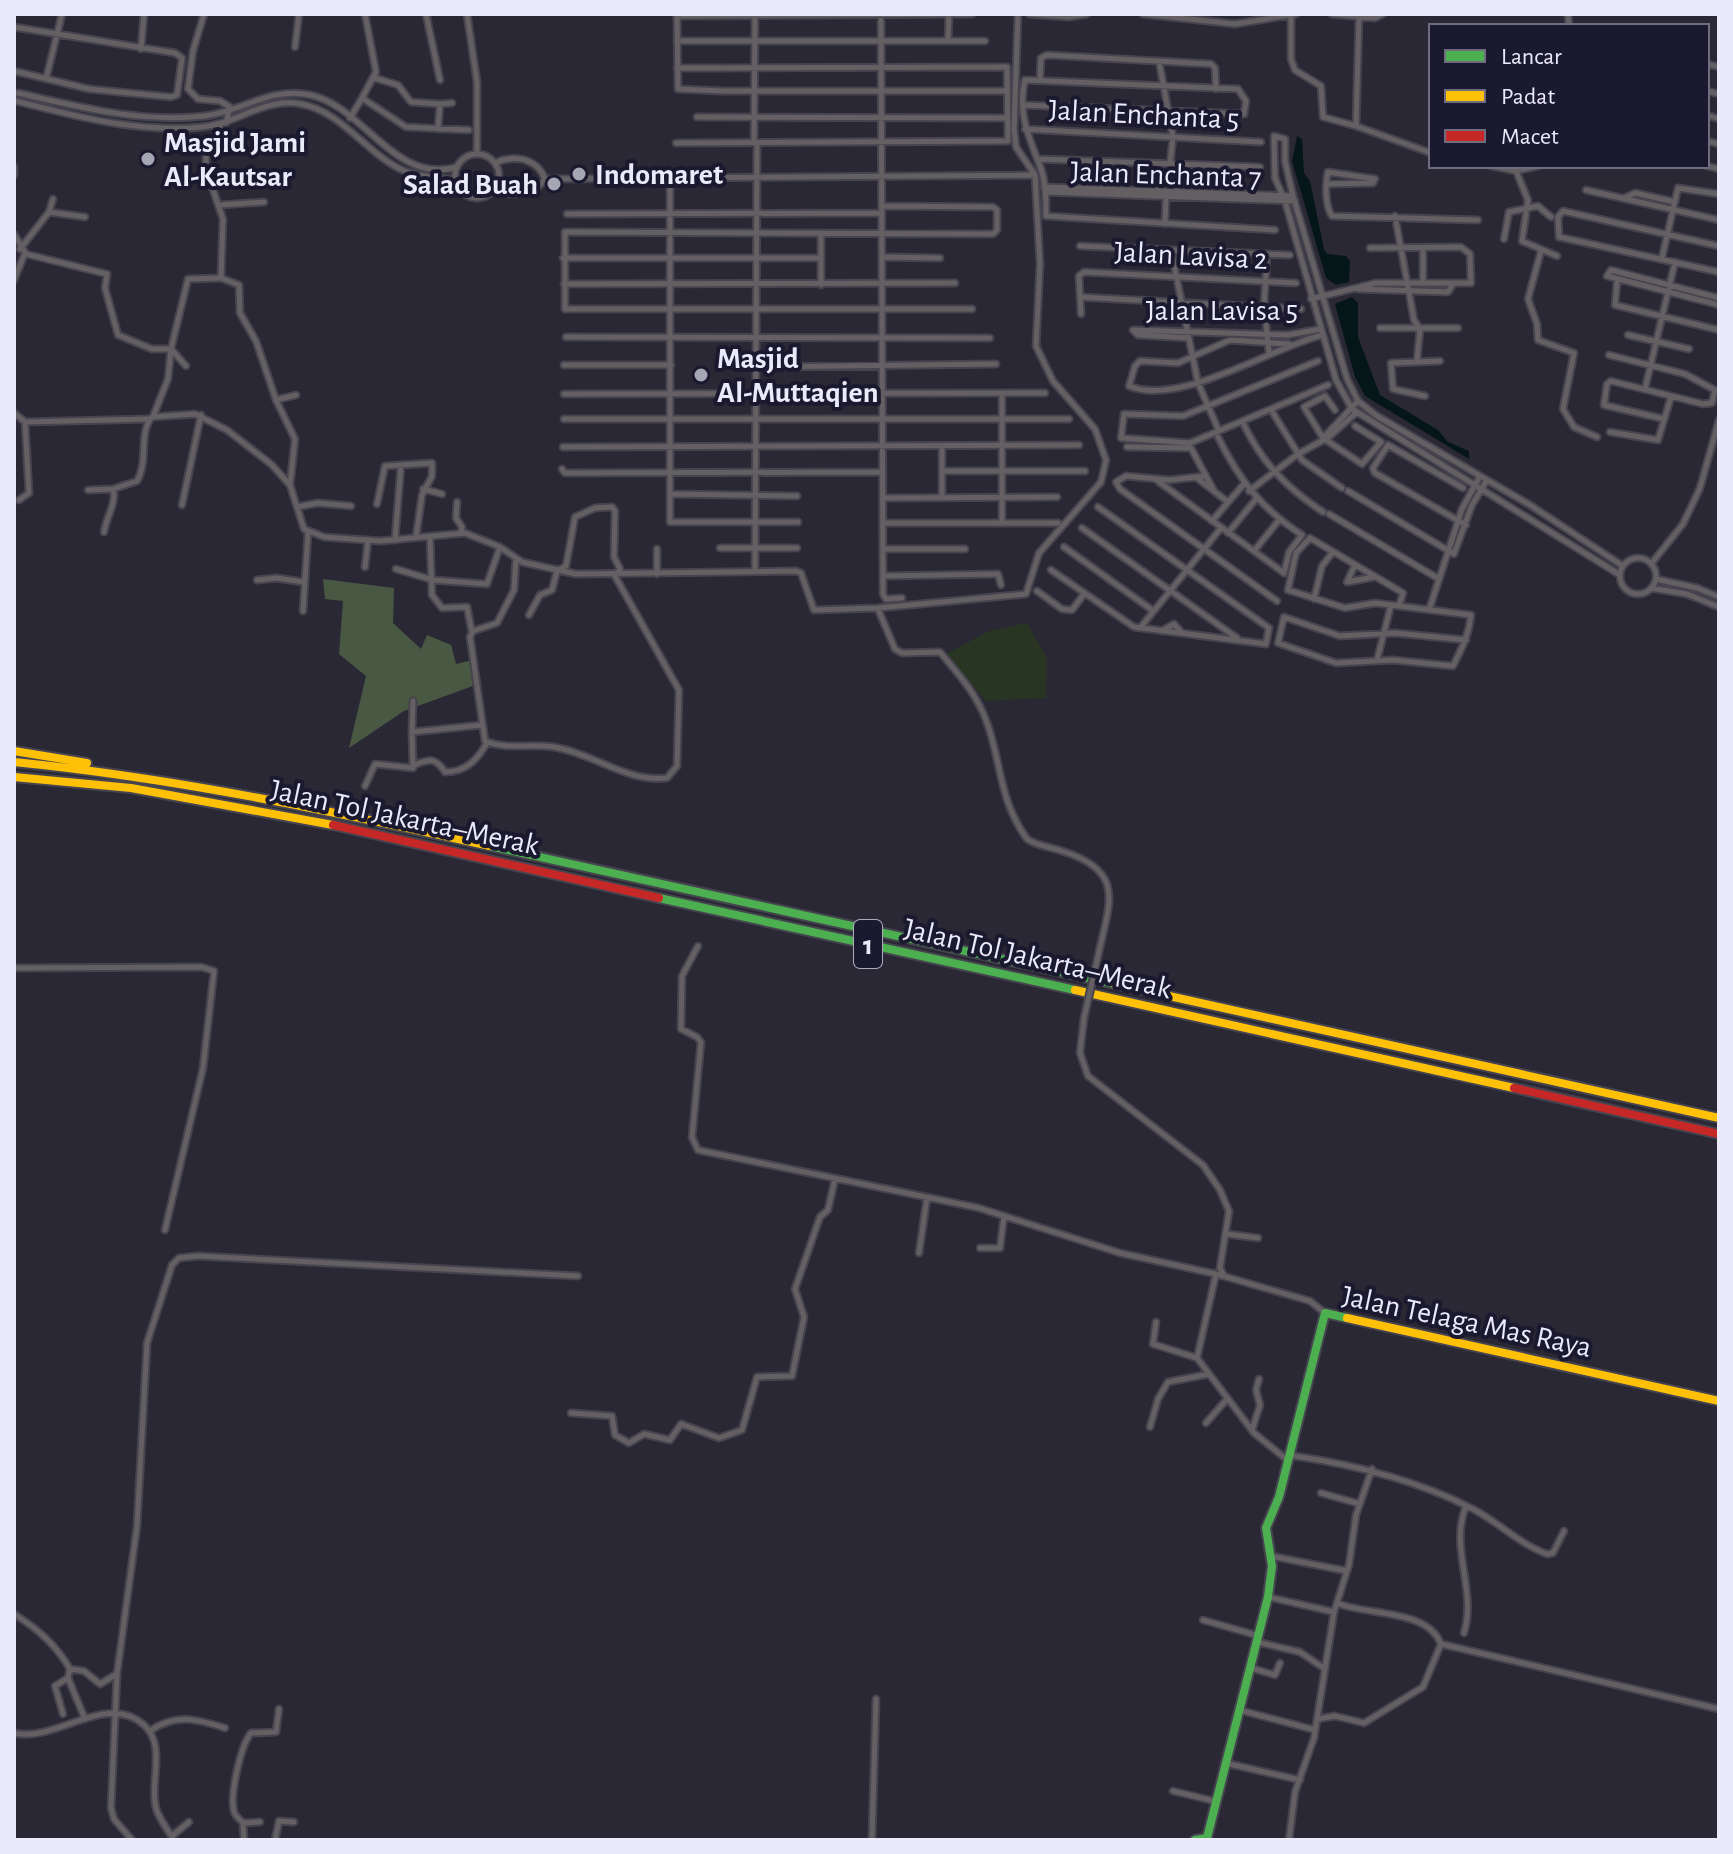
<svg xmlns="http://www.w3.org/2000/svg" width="1733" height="1854" viewBox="0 0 1733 1854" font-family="'Alegreya Sans',sans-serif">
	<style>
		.green { fill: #283523 }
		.forest { fill: #495843 }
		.water { fill: #051619 }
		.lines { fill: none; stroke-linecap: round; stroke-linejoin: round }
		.street-casing { stroke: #45444f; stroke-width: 9 }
		.fast-casing { stroke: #45444f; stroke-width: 12 }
		.slow-casing { stroke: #45444f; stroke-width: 12 }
		.jam-casing { stroke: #45444f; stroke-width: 12 }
		.street { stroke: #645f63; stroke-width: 5 }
		.fast { stroke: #4caf50; stroke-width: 8 }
		.slow { stroke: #ffc107; stroke-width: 8 }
		.jam { stroke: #c62828; stroke-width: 8 }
		.street-bridge-casing { stroke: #45444f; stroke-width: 9; stroke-linecap: butt }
		.street-bridge { stroke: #645f63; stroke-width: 5 }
		.poi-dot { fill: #a7a6b5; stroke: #1b192f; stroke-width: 3 }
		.labels { text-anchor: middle; stroke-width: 8; stroke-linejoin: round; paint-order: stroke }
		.shield { fill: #1b192f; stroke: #adabbd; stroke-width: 2 }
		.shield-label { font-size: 28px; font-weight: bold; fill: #ebeafa }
		.street-label { font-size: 30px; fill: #ebeafa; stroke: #1b192f }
		.poi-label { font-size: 30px; font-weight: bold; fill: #ebeafa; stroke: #1b192f; text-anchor: start }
	</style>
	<rect width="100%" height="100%" fill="#292834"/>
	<path class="green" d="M1027 623 1047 658 1046 698 986 701 946 654 989 631Z"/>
	<path class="forest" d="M323 579 394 588 393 623 421 649 427 635 451 645 456 664 477 659 481 683 404 711 349 748 366 676 339 654 343 601 325 599Z"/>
	<path class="water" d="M1297 136 1302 139 1304 173 1310 181 1324 249 1327 254 1346 256 1350 261 1349 282 1336 285 1326 278 1292 161Z
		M1352 297 1358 303V337L1380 395 1438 430 1448 442 1469 451V459L1365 396 1355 377 1335 304Z"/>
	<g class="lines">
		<g class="street-casing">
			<path id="street" d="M204 14 193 51 188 89 198 99 220 101 230 107 226 123
				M365 14 376 72 362 98 406 127 469 130
				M426 14 440 80
				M467 14 477 82V154
				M881 14 883 594 886 599 902 598
				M1029 14 1069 17 1087 14
				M1143 14 1235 24 1296 14
				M1332 14 1375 18 1383 14
				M1568 14 1569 26
				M677 15 678 89 723 91
				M1291 15V59L1295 70 1321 86 1323 117 1356 126
				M677 16 972 14
				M1359 17 1356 126 1431 153
				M14 27 175 53 182 58 177 95 171 97 89 89 14 71
				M677 41H985
				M948 41 949 14
				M295 47 299 14
				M141 49 144 14
				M1159 61 1173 137 1170 164
				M1707 64 1719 67
				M677 68H723
				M375 78 398 85 411 102 440 104 438 129
				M46 79 62 14
				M1040 80 1041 58 1047 55 1211 64 1215 68 1216 89
				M725 91H1008
				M1707 91 1719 94
				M18 93C79 107 141 123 204 116 242 112 270 86 310 95 364 106 394 185 457 167
				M16 101C77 117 139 133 202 127 237 124 265 97 301 104 341 111 366 153 402 170 419 178 438 176 456 180
				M440 104 452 103
				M1023 105 1244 114 1246 101 1238 89 1025 80C1017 111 1029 138 1040 166 1046 181 1046 200 1046 216L1275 230
				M1707 115 1719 119
				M697 117 1008 118
				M350 118 362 98
				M221 124 206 156V169L223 219 221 278 239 285 240 313 256 341 276 400 296 395
				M1025 129 1261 142
				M1707 141 1719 144
				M676 143 1008 141 1007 67 725 68
				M754 143 755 14
				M455 176a22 22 0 1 1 44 0a22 22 0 1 1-44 0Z
				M1038 159 1260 167
				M495 163C514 154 537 158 545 179
				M1492 166 1516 171 1538 166
				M1707 166 1719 169
				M14 167V175
				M1516 171 1528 200 1522 241 1557 256
				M670 177V522H798
				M1327 184 1373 183 1375 179 1328 172C1325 185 1325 205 1332 216L1478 220
				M1044 187 1293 196
				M1586 190 1719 220
				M493 191C512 196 533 197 545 179L1035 175
				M1158 191 1159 164
				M1046 192 1295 201
				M1178 192 1179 165
				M1624 198 1635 193 1675 202
				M220 205 264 202
				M882 206 993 207 997 210V230L993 234 565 232V309H972
				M49 212 85 217
				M567 214 882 213
				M1395 216 1414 320 1420 329 1417 361
				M1165 224 1166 196
				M14 234 26 254 107 274 105 288 118 335 152 349H171L188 279 221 278
				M1504 239 1509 212 1538 206 1551 217
				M1080 246 1290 255
				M1719 246 1563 211 1558 217 1559 237 1719 272
				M1423 248V283
				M20 249 49 212 53 199
				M1171 250 1198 383 1219 431
				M1541 251 1528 299 1537 324 1538 340 1574 353 1563 409 1574 427 1597 437
				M1267 254 1264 306 1269 352
				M882 257 940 258
				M563 258H821
				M1662 258 1678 188 1719 194
				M14 280 25 253
				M1617 282 1615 305 1719 330
				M564 284 955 283
				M821 285V234
				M1358 289 1448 292 1453 284
				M1080 297 1301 309
				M1719 298 1611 270 1607 276 1719 305
				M1311 299 1376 283H1471L1470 254 1461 247 1370 248
				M1081 314 1079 276 1084 272 1296 283
				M1380 328H1458
				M1628 335 1689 349
				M566 337 990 338
				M1189 338 1138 335 1133 330 1288 335 1321 329
				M1289 344 1230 340 1178 363 1140 361 1135 366 1129 386C1178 407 1269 349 1322 335
				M171 349 186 366
				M1609 355 1685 374 1715 390 1712 403 1703 404 1611 381 1607 384 1604 405 1664 419
				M1318 361 1183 416 1124 414 1121 438 1190 443 1328 385
				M564 365H671
				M756 367 996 364
				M1645 389 1675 262
				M564 394 1045 393
				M1002 394V523
				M1425 396 1393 389 1391 363 1440 361
				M276 400 295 439 290 485
				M1335 410 1325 396 1304 407 1323 438 1362 464 1381 442 1355 426
				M14 413 25 422 149 419
				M1273 413 1302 460 1342 488
				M154 414 168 379 171 349
				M564 419H1069
				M1244 425C1263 464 1287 488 1323 512
				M1610 432 1658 440 1671 397
				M1323 438 1358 401
				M942 446V497
				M563 447 1079 445
				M1127 447 1191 448 1214 491
				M562 469 565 473 883 472
				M942 471H1085
				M1206 476 1169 480 1126 476 1116 482 1120 489 1277 601
				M1197 478 1228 502
				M1155 479 1284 573 1289 552 1302 535C1262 509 1239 480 1218 437
				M1463 488 1388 445 1373 468 1375 473 1466 525
				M423 489 442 494
				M88 490 113 489 137 481C149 461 138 433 152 417L195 414 227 430 272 465 290 485 304 529 324 537 380 541 465 533 500 547 522 562 576 574 796 571 801 573 814 610 878 608 1026 594 1039 553 1101 482 1106 460 1095 429 1053 381 1036 346 1040 264 1035 175 1016 147 1014 129 1018 14
				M1249 491 1298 454 1329 437 1357 412
				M1348 491 1454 554 1472 505 1487 480
				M670 494 797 496
				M883 498 1057 497
				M19 500 29 493 25 422
				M457 502 456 518 462 527 461 533
				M377 504 385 466 432 463V476L422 495 416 537
				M182 505 201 415
				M297 507 318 503 351 506
				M1329 514 1439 579
				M1212 521 1243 485
				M883 523H1058
				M1082 528 1237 638
				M104 532C106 517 117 503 113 489
				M1228 533 1256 499
				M430 537 432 595 442 608 467 607 472 632
				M395 540 401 465
				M1064 547 1152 610
				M720 548H797
				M883 549H965
				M1254 551 1279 520
				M516 558 514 590 497 623 473 631 470 637 485 741C509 751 535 742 559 748 597 756 627 782 667 778L677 766 679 690 615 576
				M1620 576a18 18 0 1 1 36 0a18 18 0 1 1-36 0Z
				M1651 564 1683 524 1700 488 1719 420
				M1355 565 1347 582 1374 577
				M365 567 368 540
				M396 569 433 580 487 584 500 547
				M755 570 757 143
				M1051 570 1134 627 1266 644 1269 628 1098 507
				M657 574V549
				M1620 575 1352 409 1336 380 1285 201 1275 178 1274 136 1285 139V161L1293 196 1347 379 1358 401 1377 416 1530 505 1623 566
				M883 576 998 574 1001 585
				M1656 579 1697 588 1719 597
				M257 580 277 578 303 582
				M1651 588 1687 594 1719 607
				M1037 591 1062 609 1072 610 1084 594
				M1314 599 1322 566 1333 552
				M1399 606 1403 593 1310 538 1296 553 1288 590 1345 608 1375 603 1471 615C1469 635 1462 648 1453 666L1393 660 1336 663 1278 643 1284 617 1340 636 1395 633 1466 640
				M878 609 895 649 902 653 940 652C958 674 976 693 986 720 1002 762 998 799 1027 839 1037 846 1050 847 1062 851 1129 872 1108 905 1097 961
				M1429 610 1462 509 1480 476
				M303 611 308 533
				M529 615 540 595 552 590 557 571 566 566 575 517 595 508 612 507 615 511 614 557 620 569 617 574
				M1140 628 1221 528
				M1162 631 1174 624 1182 633
				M1377 660 1391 605
				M412 732 413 701
				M414 765C430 759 435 757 445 772 466 772 477 760 487 743
				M365 786 375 764 413 768 412 732 482 725
				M698 946 682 976 681 1029 697 1037 701 1042 692 1137 698 1150 979 1208 1120 1253 1216 1274
				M14 968 201 967 214 971 203 1068 165 1230
				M1084 1018 1080 1053 1088 1076 1203 1165 1220 1190 1229 1211 1220 1268 1224 1276
				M1227 1234 1258 1238
				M980 1248H1000L1004 1216
				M919 1253 927 1198
				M1156 1322 1153 1344 1197 1358
				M571 1413 612 1416 615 1435 629 1443 644 1434 670 1440 681 1424 719 1438 742 1430 757 1377 792 1376 804 1317 795 1289 820 1217 828 1210 835 1179
				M1206 1423 1227 1399
				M1150 1427 1158 1399 1168 1382 1209 1374
				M1252 1430 1260 1405 1256 1390 1259 1379
				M1288 1455C1352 1464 1415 1479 1473 1509 1498 1522 1521 1545 1547 1554L1553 1553 1564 1531
				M1286 1459 1254 1433 1197 1358 1216 1274 1310 1301 1325 1313
				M1321 1493 1360 1504
				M1271 1556 1347 1571
				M1268 1597 1334 1612 1349 1565 1356 1515 1372 1469
				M1337 1603C1366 1616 1427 1608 1441 1644L1719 1709
				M14 1614C38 1629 56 1645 70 1669L68 1678 85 1719
				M1203 1620 1259 1636
				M1464 1633C1477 1590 1449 1548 1466 1506
				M1257 1642 1300 1652 1325 1669
				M1251 1668 1275 1675 1280 1663
				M70 1669 84 1671 100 1684 117 1674
				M1239 1710 1315 1730
				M63 1714 55 1686 68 1678
				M1317 1719 1335 1716 1364 1723 1423 1687 1441 1644
				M150 1731C176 1713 197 1719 225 1728
				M14 1733C57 1743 105 1691 144 1725 167 1746 149 1782 156 1808 159 1819 168 1830 174 1840
				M1225 1763 1300 1780
				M1173 1791 1214 1801
				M243 1823 260 1822
				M172 1836 189 1822
				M132 1840 114 1819 111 1808 117 1674 137 1526 147 1343 172 1265 179 1258 198 1256 578 1276
				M244 1840 243 1823C241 1820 237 1818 235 1814 228 1799 241 1745 251 1733L276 1732 279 1709
				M275 1840 279 1821 294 1822
				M872 1840 876 1699
				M1289 1840 1295 1792 1314 1738 1334 1612"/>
		</g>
		<g class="fast-casing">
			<path id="fast" d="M490 846 1115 984
				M659 898 1075 990
				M1195 1840 1207 1838 1268 1597 1272 1566 1266 1528 1279 1497 1325 1313 1347 1318"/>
		</g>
		<g class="slow-casing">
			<path id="slow" d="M14 751 87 763
				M14 762C175 778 331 811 490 846
				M14 777 131 788 333 825
				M1115 984 1719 1118
				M1075 990 1514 1088
				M1347 1318 1719 1401"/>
		</g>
		<g class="jam-casing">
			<path id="jam" d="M333 825 659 898
				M1514 1088 1719 1134"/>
		</g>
		<use href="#street" class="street"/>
		<use href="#fast" class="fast"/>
		<use href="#slow" class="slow"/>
		<use href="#jam" class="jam"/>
		<g class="street-bridge-casing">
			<path id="street-bridge" d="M1084 1018 1097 961"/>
		</g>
		<use href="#street-bridge" class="street-bridge"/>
	</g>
	<g class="poi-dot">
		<circle cx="148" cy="159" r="8"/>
		<circle cx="579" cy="174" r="8"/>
		<circle cx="554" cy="184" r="8"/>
		<circle cx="701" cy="375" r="8"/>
	</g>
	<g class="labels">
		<rect class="shield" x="854" y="920" width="28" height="48" rx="6"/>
		<g class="shield-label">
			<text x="868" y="954">1</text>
		</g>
		<g class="street-label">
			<text transform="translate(1144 114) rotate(3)" y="10">Jalan Enchanta 5</text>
			<text transform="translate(1166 174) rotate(2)" y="10">Jalan Enchanta 7</text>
			<text transform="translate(1191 255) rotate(3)" y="10">Jalan Lavisa 2</text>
			<text x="1222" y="320">Jalan Lavisa 5</text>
			<text transform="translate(405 817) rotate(12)" y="10">Jalan Tol Jakarta–Merak</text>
			<text transform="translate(1038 958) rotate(13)" y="10">Jalan Tol Jakarta–Merak</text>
			<text transform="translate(1467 1321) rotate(12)" y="10">Jalan Telaga Mas Raya</text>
		</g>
		<g class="poi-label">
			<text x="164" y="152">Masjid Jami<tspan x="164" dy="34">Al-Kautsar</tspan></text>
			<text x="595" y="184">Indomaret</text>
			<text x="538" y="194" text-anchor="end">Salad Buah</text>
			<text x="717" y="368">Masjid<tspan x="717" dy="34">Al-Muttaqien</tspan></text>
		</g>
	</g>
	<rect width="1733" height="1854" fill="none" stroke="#ebeafa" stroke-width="32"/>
	<rect x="1429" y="24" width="280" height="144" fill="#1b192f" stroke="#6e6d80" stroke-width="2"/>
	<rect x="1445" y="50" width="40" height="12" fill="#4caf50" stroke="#6e6d80" stroke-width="2"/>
	<text x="1501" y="64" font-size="24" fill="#ebeafa">Lancar</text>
	<rect x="1445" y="90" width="40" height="12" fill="#ffc107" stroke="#6e6d80" stroke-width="2"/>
	<text x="1501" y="104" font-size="24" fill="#ebeafa">Padat</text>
	<rect x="1445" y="130" width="40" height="12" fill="#c62828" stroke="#6e6d80" stroke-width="2"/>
	<text x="1501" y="144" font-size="24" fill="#ebeafa">Macet</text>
</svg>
